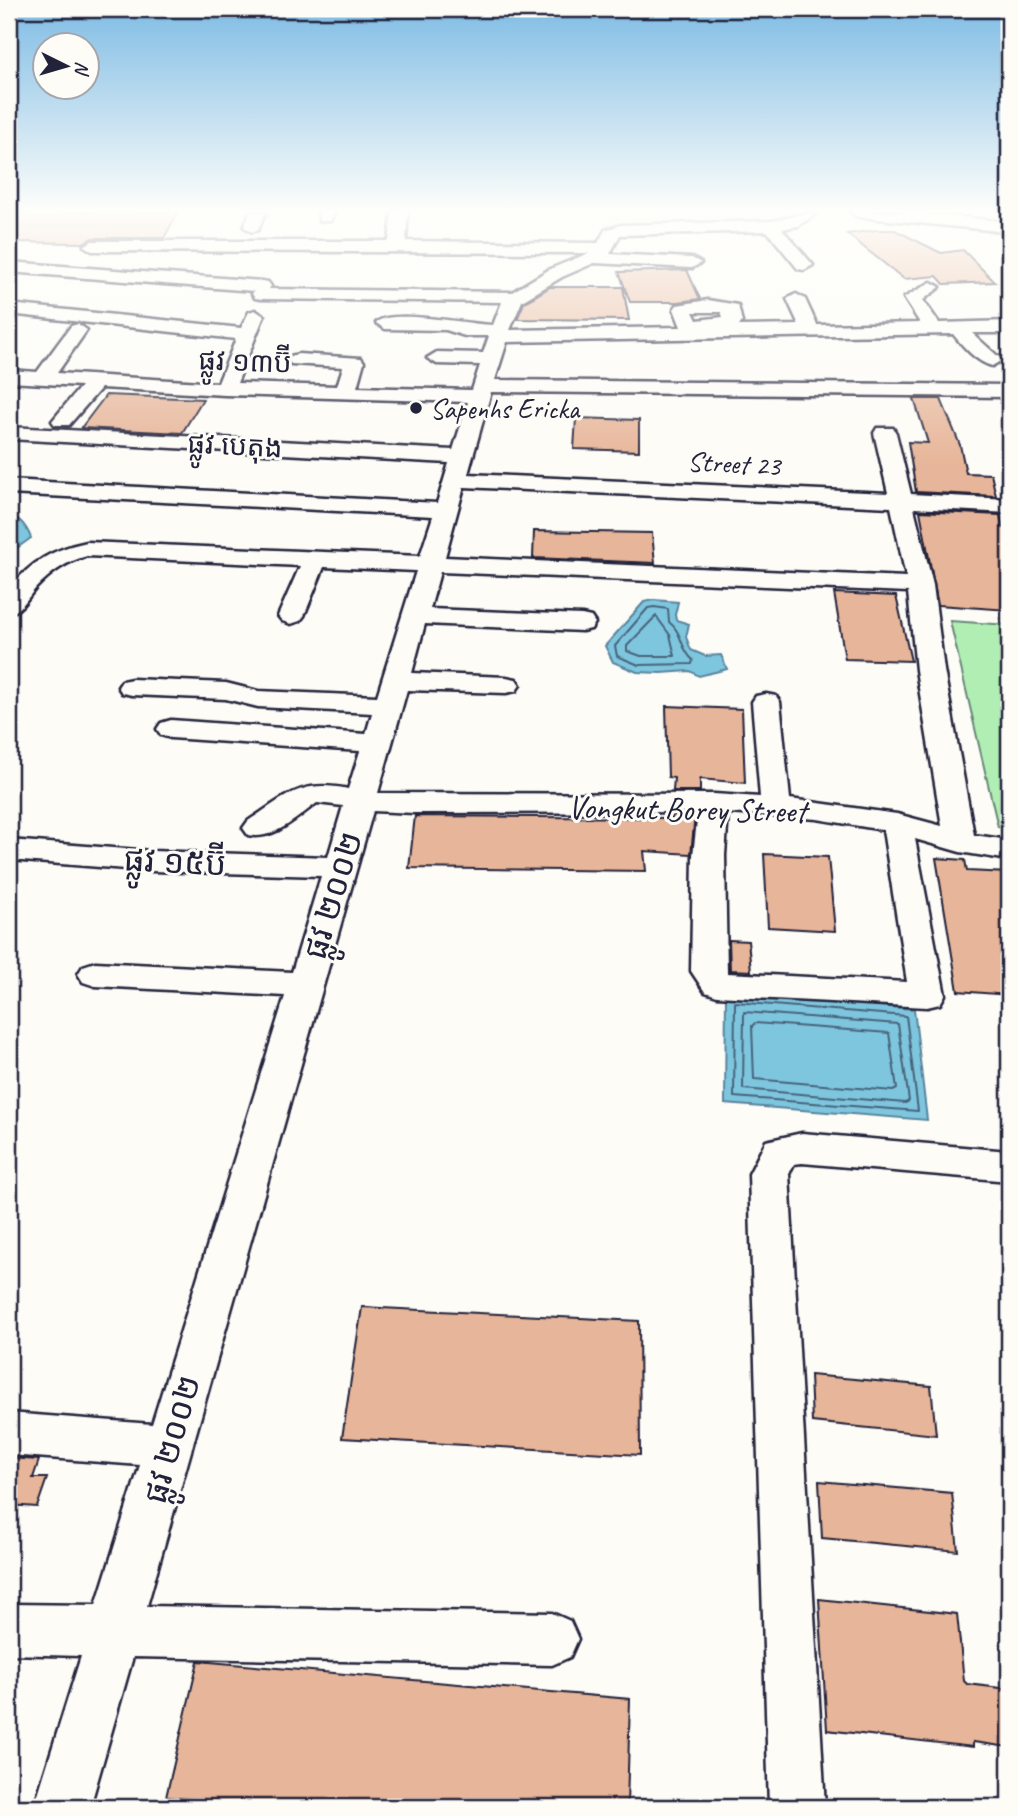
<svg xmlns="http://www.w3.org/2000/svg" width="1018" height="1816" viewBox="0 0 1018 1816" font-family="Caveat,'Noto Sans Khmer',sans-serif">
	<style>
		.built { fill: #f6e7db }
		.green { fill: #b0eeb4; stroke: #698878; stroke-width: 2 }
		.water { fill: #7ec6de; stroke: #59849d; stroke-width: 2 }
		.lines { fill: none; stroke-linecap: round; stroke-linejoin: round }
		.shore { stroke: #47647c; stroke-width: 2 }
		.building { fill: #e7b599; stroke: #22223b; stroke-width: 2 }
		.minor-casing { stroke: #22223b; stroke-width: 5 }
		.minor { fill: #fdfcf7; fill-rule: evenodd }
		.poi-dot { fill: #22223b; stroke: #fdfcf7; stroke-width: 2.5 }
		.labels { text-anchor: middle; stroke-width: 6; stroke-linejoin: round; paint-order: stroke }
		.far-street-label { font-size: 28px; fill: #22223b; stroke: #fdfcf7 }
		.far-poi-label { font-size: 28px; fill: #22223b; stroke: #fdfcf7; text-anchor: start }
		.street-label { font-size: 33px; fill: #22223b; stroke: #fdfcf7 }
	</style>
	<rect width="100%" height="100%" fill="#fdfcf7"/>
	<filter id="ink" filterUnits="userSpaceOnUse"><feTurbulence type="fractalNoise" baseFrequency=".0143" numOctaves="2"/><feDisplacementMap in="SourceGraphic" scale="14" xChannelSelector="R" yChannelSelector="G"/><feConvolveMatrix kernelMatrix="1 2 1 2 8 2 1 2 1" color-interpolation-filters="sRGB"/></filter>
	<g filter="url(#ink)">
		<path class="built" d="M600 212H791L794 220 782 223 615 228 606 225Z"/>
		<path class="green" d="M950 621 1009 625V828L998 827Z"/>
		<path class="water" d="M9 516C20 517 27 528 31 538L17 548H9Z
			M654 600 678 602 675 615 676 620 689 624 686 637 691 650 705 656 721 655 727 669 699 676 690 671 661 673 637 672 613 662 605 646 644 602Z
			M726 994 914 1009 927 1120 725 1104Z"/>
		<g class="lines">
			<path class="shore" d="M654 607 668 609 669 622C683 633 680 649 693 660L692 664 639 665 617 656 615 646 648 608Z
				M656 616 670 635 675 656H641L627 651V646Z
				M735 1002 906 1016 918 1111 734 1097Z
				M744 1012 898 1024 909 1101 905 1103 743 1089Z
				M755 1023 889 1033 897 1089 893 1091 754 1079 752 1026Z"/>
		</g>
		<path class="building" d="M9 212H178L164 238H92L83 243 9 242Z
			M877 230H895L941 253 963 250 995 282 944 284 937 276 904 279 847 234Z
			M687 270 700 299 678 302H630L619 272Z
			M550 287H623L629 320 517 319 524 303Z
			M106 395 203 399 182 433 81 428Z
			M914 399H941L960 445 966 473 991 474 996 496 916 492 908 442 928 443Z
			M576 418 639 420V451L574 449Z
			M920 511 1000 515 1003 528H1009V610L938 605Z
			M534 531 652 533 655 563 533 558Z
			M834 593 896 596 911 661 845 659Z
			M666 706 742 709 745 783 700 779V791H673L674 778 668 777Z
			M673 815H695L691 854 644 851 646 871 409 868 415 816 672 818Z
			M764 854 828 857 835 931 768 927Z
			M936 858 965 860 967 871 1009 873V995L958 991Z
			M729 940 748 941 751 971 730 970Z
			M362 1307 639 1321 640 1455 342 1438Z
			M810 1375 931 1386 936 1435 812 1422Z
			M9 1458 39 1460 33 1478H47L37 1507 9 1505Z
			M819 1481 952 1493 958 1551 822 1538Z
			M819 1599 957 1614 964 1681 967 1684 1009 1689V1747L973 1742V1747L827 1730Z
			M198 1661 630 1699 627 1807H276L166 1797Z"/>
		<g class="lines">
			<g class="minor-casing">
				<path id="minor" d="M250 212H266L258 230 252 232 244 227Z
					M318 212H334L331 221H319Z
					M392 212H408L406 241 598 243 605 230 621 225 771 221C789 219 800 212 819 212L798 226 782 229 813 265 804 270 798 269 767 231 620 235 610 254 692 258 701 263 692 268 594 263 562 277 522 301 510 330 681 327 674 309 677 305 708 300 738 305 742 322 739 326 799 325 787 299 796 294 805 299 817 325 920 323 904 298 931 282 940 287 923 300 939 323 1009 321V333H972L1002 360 992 366C976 362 963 346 953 334L507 342 495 380 1009 385V397L491 392 468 474 888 493 874 433 877 428H893L896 433 911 494 1009 499V513L914 508 933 585 944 670 974 835 1009 840V860L960 852 915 839 945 995 940 1004 927 1007 717 996 705 992 691 971 693 855 698 812 414 813 373 811 147 1606 552 1613 570 1621 578 1639 570 1657 552 1665 133 1657 90 1807H34L81 1656 9 1654V1604L96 1605 140 1465 9 1455V1413L152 1424 285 996 95 986 83 982 78 974 83 966 95 962 292 972 321 876 152 871 9 860V840L152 851 328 857 343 806 317 803C297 817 274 841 248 835L243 828 248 821C287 796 300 779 348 789L360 751 171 738 161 735 157 729 161 723 171 720 366 734 372 713 258 707 226 699 132 695 122 693 118 687 122 681 132 679 226 683 258 691 377 696 416 571 324 567 304 616 300 621 291 624 282 621 278 616 300 566 87 556C67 561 50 573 36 588 27 598 22 610 9 614V589C31 562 53 549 87 542L420 556 433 516 9 494V480L437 503 449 463 9 439V427L453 450 468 402 225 395 101 388 69 425H55L52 421 81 386 9 382V370L37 372 71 326 78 324 87 330 57 373 218 383 236 339 9 314V304L241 328 249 312 255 310 264 316 237 383 337 386 343 367 291 364 288 360 291 356 298 354 361 358 364 362 357 387 472 390 480 365 437 364 427 358 437 352 483 353 489 336H465L446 330 385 329 376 323C388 308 472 325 493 325L502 302 261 299 255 298 252 294 254 291 9 272V262L262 281 268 282 271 286 269 289 512 292 550 269 589 253 92 251 84 246 92 241H389ZM693 312H721L723 317 697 320ZM464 487 891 507 906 577 445 557ZM440 572 908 592 916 670 942 826 897 814 790 799 780 702 776 696 766 694 756 696 752 702 760 797 714 794 378 793 407 690 506 693 516 691 520 685 516 679 506 677 412 673 425 624 582 631 591 629 595 623 591 617 582 615 430 609ZM728 813 817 819 883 830 907 982 727 973 725 855Z
					M850 212H911L1009 222V232L858 217Z
					M802 1133 1009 1151V1181L802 1163 794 1164 789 1174 825 1807H769L749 1174 766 1141Z"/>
			</g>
			<use href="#minor" class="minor"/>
		</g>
	</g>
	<linearGradient id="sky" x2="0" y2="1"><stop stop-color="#7dbbe4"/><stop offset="0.45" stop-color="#fefefb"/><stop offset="1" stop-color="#fefefb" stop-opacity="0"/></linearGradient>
	<rect width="1018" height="467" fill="url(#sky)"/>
	<circle class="poi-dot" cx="416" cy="408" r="7"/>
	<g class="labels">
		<g class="far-street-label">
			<text transform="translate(245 361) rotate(2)" y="10">ផ្លូវ ១៣ប៊ី</text>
			<text transform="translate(235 445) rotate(3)" y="10">ផ្លូវ បេតុង</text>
			<text transform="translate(734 463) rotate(3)" y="10">Street 23</text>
		</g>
		<g class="far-poi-label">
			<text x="430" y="418">Sapenhs Ericka</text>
		</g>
		<g class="street-label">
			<text transform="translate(687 808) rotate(1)" y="12">Vongkut Borey Street</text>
			<text transform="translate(175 861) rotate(3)" y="12">ផ្លូវ ១៥ប៊ី</text>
			<text transform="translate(332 895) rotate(-73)" y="12">ផ្លូវ ២០០២</text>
			<text transform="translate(171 1439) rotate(-74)" y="12">ផ្លូវ ២០០២</text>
		</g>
	</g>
	<rect width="1018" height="1816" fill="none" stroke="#fdfcf7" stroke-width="35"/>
	<rect x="18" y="18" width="983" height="1781" fill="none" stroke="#22223b" stroke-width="2.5" filter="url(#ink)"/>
	<g transform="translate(66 66) rotate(95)"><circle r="33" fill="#fdfcf7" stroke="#a5a5ac" stroke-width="2"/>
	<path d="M0-5L12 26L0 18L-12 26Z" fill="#22223b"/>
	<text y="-10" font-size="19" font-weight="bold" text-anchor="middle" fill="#22223b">N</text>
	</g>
</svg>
